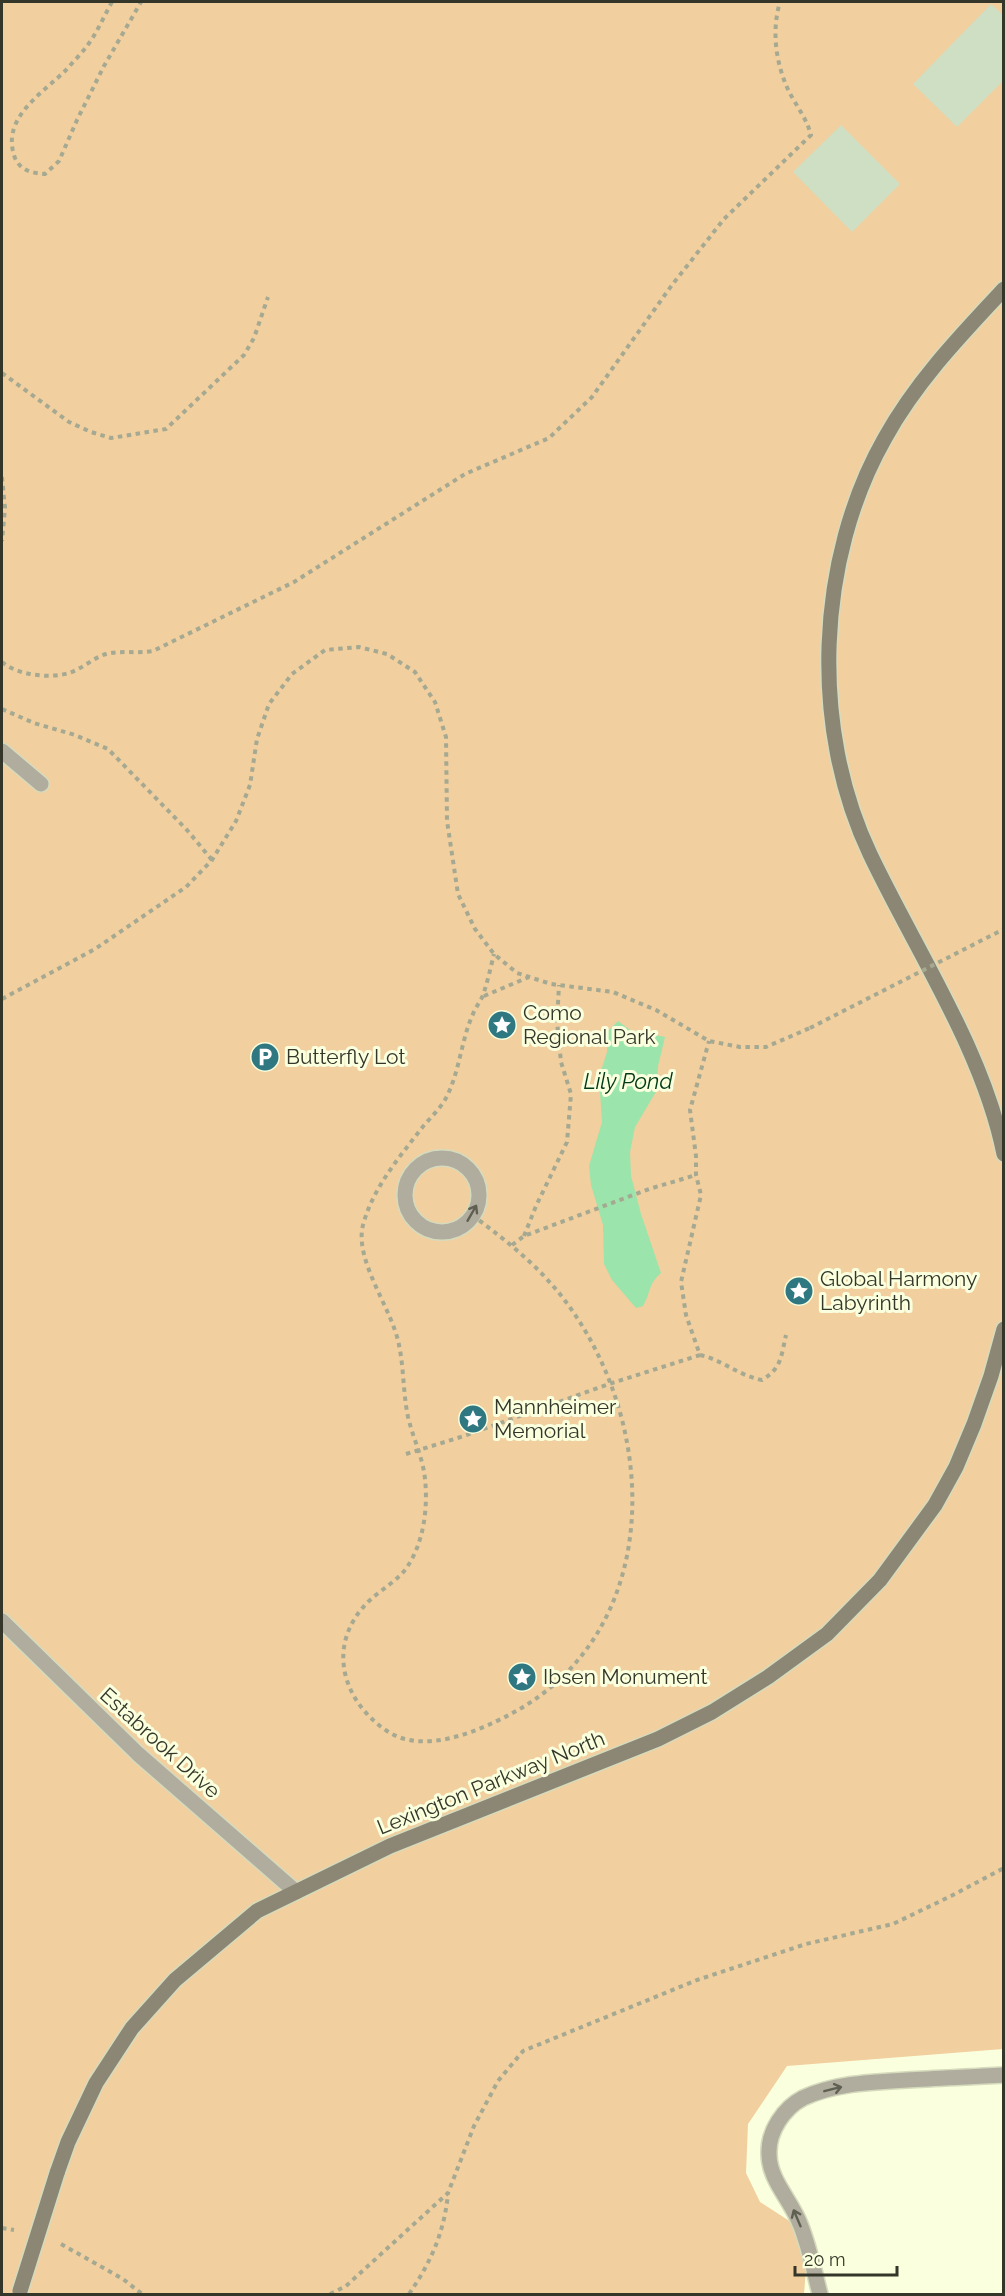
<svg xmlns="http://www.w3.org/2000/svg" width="1005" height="2296" viewBox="0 0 1005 2296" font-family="Raleway,sans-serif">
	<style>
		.green { fill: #f1cf9f }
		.water { fill: #9be4ab }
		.building { fill: #cfdfc3 }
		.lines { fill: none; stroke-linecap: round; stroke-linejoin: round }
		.lane-casing { stroke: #d6dbbd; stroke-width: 18 }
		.street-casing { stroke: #d6dbbd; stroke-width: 18 }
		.secondary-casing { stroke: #d6dbbd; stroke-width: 18 }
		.path { stroke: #a6a991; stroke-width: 4; stroke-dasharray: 4.5 4.5; stroke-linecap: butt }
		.lane { stroke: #b0ad9f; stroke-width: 15 }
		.street { stroke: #b0ad9f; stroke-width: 15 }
		.secondary { stroke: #8c8774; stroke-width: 15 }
		.secondary-bridge-casing { stroke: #d6dbbd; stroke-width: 18; stroke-linecap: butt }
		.path-bridge { stroke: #a6a991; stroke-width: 4; stroke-dasharray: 4.5 4.5; stroke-linecap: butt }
		.secondary-bridge { stroke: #8c8774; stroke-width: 15 }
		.oneway { stroke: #5f6052 }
		.labels { text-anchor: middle; stroke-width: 6; stroke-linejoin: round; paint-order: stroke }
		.poi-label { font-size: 21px; fill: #343629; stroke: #faffde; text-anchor: start }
		.street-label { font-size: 21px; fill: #343629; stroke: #faffde }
		.water-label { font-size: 22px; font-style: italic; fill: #003916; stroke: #faffde }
	</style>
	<rect width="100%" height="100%" fill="#faffde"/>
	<path class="green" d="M2 2H1003V2049L787 2066 748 2124 746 2173 760 2202 791 2222 806 2269 804 2294H2Z"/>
	<path class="water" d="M618 1021 630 1030 665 1037 658 1066 657 1090 635 1127 630 1152 631 1176 641 1214 661 1273C648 1284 651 1292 643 1306L636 1308 612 1280 604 1264 603 1225 591 1185 589 1166 602 1122 599 1077 607 1052 608 1031Z"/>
	<path class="building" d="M991 4 1004 16V80L957 127 913 84Z
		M841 125 900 184 852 232 793 172Z"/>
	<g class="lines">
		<g class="lane-casing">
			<path id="lane" d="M2 751 41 784
				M405 1195a37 37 0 1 1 74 0a37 37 0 1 1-74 0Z"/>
		</g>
		<g class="street-casing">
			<path id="street" d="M2 1621 138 1754 296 1892
				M820 2294C814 2271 809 2246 800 2224 791 2200 769 2180 769 2154 768 2131 784 2108 803 2098 835 2083 873 2082 907 2080 939 2078 971 2077 1004 2075"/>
		</g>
		<g class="secondary-casing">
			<path id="secondary" d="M1004 289C960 336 916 382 885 438 816 559 810 728 870 854 915 949 983 1050 1004 1154
				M57 2173 68 2142 96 2083 132 2028 175 1980 257 1911 390 1846 658 1739 712 1712 768 1677 827 1634 880 1580 935 1505 956 1467 974 1424 991 1376 1004 1329"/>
		</g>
		<path class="path" d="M112 2C104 16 97 33 87 46 81 54 73 62 66 70 42 94 0 118 15 158 21 171 32 173 45 174L59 161 77 120 104 66 141 2
			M2 373 69 422 91 432 111 438 166 429 244 355 254 338 268 297
			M2 477 5 508 2 541
			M2 662C17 675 49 679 69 673 82 669 93 658 106 654 121 650 137 654 153 651L294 582 465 474 549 438 592 397 672 285 724 219 811 135C806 116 793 102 786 85 775 58 772 29 780 2
			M2 709 34 723 75 735 108 749 187 830 212 860
			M484 996 529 977
			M2 999 95 949 186 887 212 860 236 821 250 785 257 739 269 704 292 674 325 650 359 647 387 654 415 672 435 702 446 737 447 821 458 894 475 929 494 954 517 973 551 984 613 992 656 1010 709 1041 740 1047H766L810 1028
			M472 1215C507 1241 540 1267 566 1302 661 1429 664 1634 509 1715 476 1732 423 1755 387 1731 341 1700 326 1644 368 1602 381 1589 400 1580 409 1564 424 1540 428 1507 425 1479 423 1458 413 1438 408 1417 403 1393 404 1369 399 1345 392 1308 354 1261 363 1225 373 1188 398 1159 421 1129 429 1119 440 1109 446 1098 460 1071 461 1040 473 1014 476 1006 482 1000 484 992 488 980 491 966 494 954
			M524 1236 536 1206 567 1142 571 1094 561 1062 557 1022 559 985
			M512 1245 524 1236 649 1189 696 1175
			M700 1355C723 1360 737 1375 762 1380 782 1368 781 1356 786 1335
			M406 1454 464 1436 609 1384 700 1355 686 1315 681 1282 701 1195 696 1175V1156L690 1110 709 1041
			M2 2228 14 2230
			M61 2244 123 2279 142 2294
			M330 2294 346 2286 448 2193 474 2126 498 2081 523 2051 697 1980 806 1944 893 1924 951 1896 1004 1868
			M409 2294C431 2262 444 2233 448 2194"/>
		<use href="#lane" class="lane"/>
		<use href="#street" class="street"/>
		<use href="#secondary" class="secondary"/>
		<g class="secondary-bridge-casing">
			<path id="secondary-bridge" d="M20 2291 57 2173"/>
		</g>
		<path class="path-bridge" d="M810 1028 1004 929"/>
		<use href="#secondary-bridge" class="secondary-bridge"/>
	</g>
	<defs><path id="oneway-shaft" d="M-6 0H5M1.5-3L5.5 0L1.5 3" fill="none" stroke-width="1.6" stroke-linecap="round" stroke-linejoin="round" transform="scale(1.5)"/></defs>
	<g class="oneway">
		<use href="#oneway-shaft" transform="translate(472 1213) rotate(-60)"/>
		<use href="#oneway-shaft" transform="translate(833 2089) rotate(-14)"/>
		<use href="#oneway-shaft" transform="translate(797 2218) rotate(-113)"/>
	</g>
	<defs>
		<g id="sight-disc" transform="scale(1.5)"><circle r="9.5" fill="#307881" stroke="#faffde"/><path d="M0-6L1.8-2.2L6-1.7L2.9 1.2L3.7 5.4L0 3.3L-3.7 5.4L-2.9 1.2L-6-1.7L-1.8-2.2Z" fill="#fff"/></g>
		<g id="parking-disc" transform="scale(1.5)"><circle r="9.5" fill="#307881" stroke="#faffde"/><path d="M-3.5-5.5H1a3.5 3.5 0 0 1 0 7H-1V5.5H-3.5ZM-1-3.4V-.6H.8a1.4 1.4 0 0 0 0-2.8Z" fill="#fff"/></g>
	</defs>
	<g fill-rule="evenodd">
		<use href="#sight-disc" x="502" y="1025"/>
		<use href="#parking-disc" x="265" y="1057"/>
		<use href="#sight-disc" x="799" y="1291"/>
		<use href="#sight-disc" x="473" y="1419"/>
		<use href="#sight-disc" x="522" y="1677"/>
	</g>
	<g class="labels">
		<g class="poi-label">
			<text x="523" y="1020">Como<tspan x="523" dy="24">Regional Park</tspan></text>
			<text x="286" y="1064">Butterfly Lot</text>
			<text x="820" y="1286">Global Harmony<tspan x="820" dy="24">Labyrinth</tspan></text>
			<text x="494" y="1414">Mannheimer<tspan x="494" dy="24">Memorial</tspan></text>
			<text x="543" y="1684">Ibsen Monument</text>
		</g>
		<g class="street-label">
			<text transform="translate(160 1743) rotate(42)" y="7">Estabrook Drive</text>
			<text transform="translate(491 1783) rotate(-22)" y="7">Lexington Parkway North</text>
		</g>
		<g class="water-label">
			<text x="628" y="1089">Lily Pond</text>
		</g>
	</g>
	<rect width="1005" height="2296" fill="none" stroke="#343629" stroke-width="6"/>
	<path d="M795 2266v9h102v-9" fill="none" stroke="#343629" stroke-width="3"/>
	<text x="804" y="2266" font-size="18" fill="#343629" stroke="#faffde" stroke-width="4.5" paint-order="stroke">20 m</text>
</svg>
